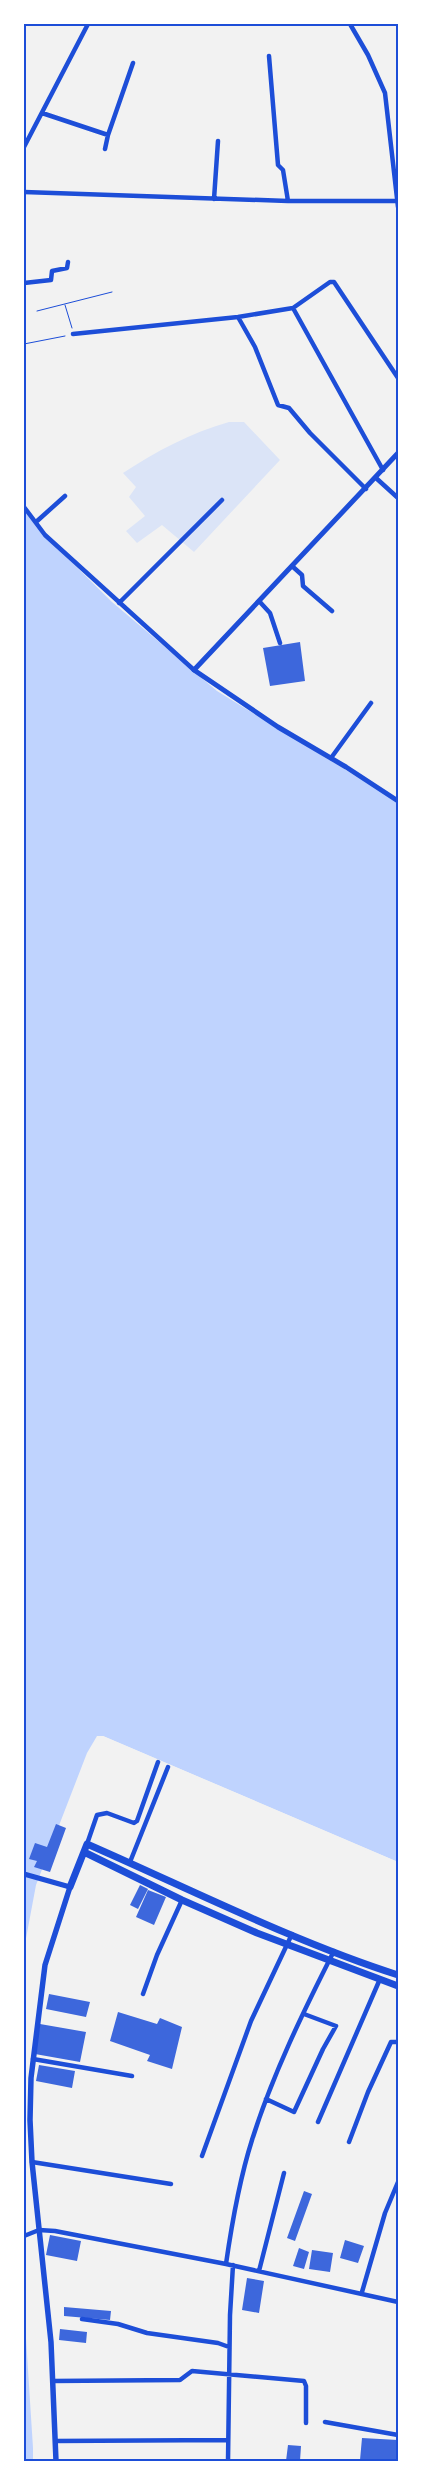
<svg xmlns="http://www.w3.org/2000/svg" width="422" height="2485" viewBox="0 0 422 2485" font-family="Cabin,sans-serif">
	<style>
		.green { fill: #dbe4f7 }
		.water { fill: #bfd3fe }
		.pier { fill: #f2f2f2 }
		.building { fill: #3d67dc }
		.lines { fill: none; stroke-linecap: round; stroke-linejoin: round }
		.path { stroke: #1d4ed8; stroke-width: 1 }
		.minor { stroke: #1d4ed8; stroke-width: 4.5 }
		.tertiary { stroke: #1d4ed8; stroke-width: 5 }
		.secondary { stroke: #1d4ed8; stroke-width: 5.5 }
		.trunk { stroke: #1d4ed8; stroke-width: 7 }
		.neatline { fill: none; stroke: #1d4ed8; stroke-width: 2 }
	</style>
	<rect width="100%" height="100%" fill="#f2f2f2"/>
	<path class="green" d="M229 422H244L280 460 194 552 162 525 137 543 126 531 145 516 129 497 136 487 123 473C157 451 190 433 229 422Z"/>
	<path class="water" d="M24 510 37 528 112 602 217 691 398 802V1862L103 1736H97L87 1753 36 1885 24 1949Z
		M24 2307 33 2448V2461H24Z"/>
	<path class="pier" d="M103 1736 398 1862V1864L102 1739Z"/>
	<path class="building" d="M300 642 305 681 270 686 263 648Z
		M56 1824 66 1828 50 1872 34 1867 37 1861 29 1859 35 1843 47 1847Z
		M140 1885 148 1889 138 1909 130 1905Z
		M148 1890 166 1897 154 1925 136 1917Z
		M49 1994 90 2002 86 2017 46 2009Z
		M118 2012 157 2024 160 2018 182 2027 172 2069 147 2061 150 2055 110 2041Z
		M40 2024 86 2032 80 2062 35 2054Z
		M39 2065 75 2071 72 2088 36 2081Z
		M304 2191 312 2194 295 2241 287 2238Z
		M50 2235 81 2241 77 2261 46 2255Z
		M345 2240 364 2246 358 2263 340 2258Z
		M299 2248 309 2252 304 2269 293 2266Z
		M312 2250 333 2253 330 2272 309 2269Z
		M247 2278 264 2281 259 2313 242 2310Z
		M64 2307 111 2311 110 2320 64 2316Z
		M60 2329 87 2332 86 2343 59 2340Z
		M362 2438 398 2440V2461L360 2460Z
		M288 2445 301 2446 300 2461H286Z"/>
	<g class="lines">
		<path class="path" d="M65 305 72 328
			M37 311 112 292
			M24 344 65 336"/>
		<path class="minor" d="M350 24 368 55 385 93 398 207
			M269 56 278 165 283 170 288 201
			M42 113 108 135 105 149
			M108 135 133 63
			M24 147 88 24
			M24 192 288 201H396
			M214 199 218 141
			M24 283 51 280 52 271 67 268 68 262
			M293 308 330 282H334L398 378
			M238 317 255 347 278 405 289 408 310 433 366 489
			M73 334 238 317 293 308 383 470
			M376 478 398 498
			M24 507 45 535 194 670
			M36 522 65 496
			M292 566 302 575 303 586 332 611
			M259 601 270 613 280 643
			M119 603 222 500
			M331 758 371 703
			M87 1844 97 1815 107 1813 134 1823 137 1821 158 1762
			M130 1862 168 1767
			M143 1994 157 1955 182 1900
			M33 2059 132 2076
			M266 2099 294 2112 323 2049 336 2026 304 2014
			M318 2122 380 1979
			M349 2142 368 2092 391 2042H398
			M202 2156 251 2021 292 1934
			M32 2162 171 2184
			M24 2236 39 2230 55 2231 226 2264 398 2302
			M226 2264C232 2222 239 2181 252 2140 272 2076 303 2012 334 1951
			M259 2271 284 2173
			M362 2292 385 2213 398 2182
			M82 2319 118 2324 147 2333 218 2343 229 2347
			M53 2381 180 2380 192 2371 304 2381 306 2386V2423
			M325 2422 398 2435
			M56 2441 228 2440
			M228 2461 230 2315 233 2265"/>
		<path class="tertiary" d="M398 453 194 670 278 727 346 767 398 801
			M24 1874 70 1887"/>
		<path class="secondary" d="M56 2461 51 2342 32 2162 30 2120 31 2078 45 1965 70 1887"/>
		<path class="trunk" d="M84 1852 182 1900 257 1933 398 1986
			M70 1887 87 1844C188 1888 292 1941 398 1975"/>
	</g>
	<rect width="422" height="2485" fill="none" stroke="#ffffff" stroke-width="50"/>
	<rect x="25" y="25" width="372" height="2435" class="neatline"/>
</svg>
